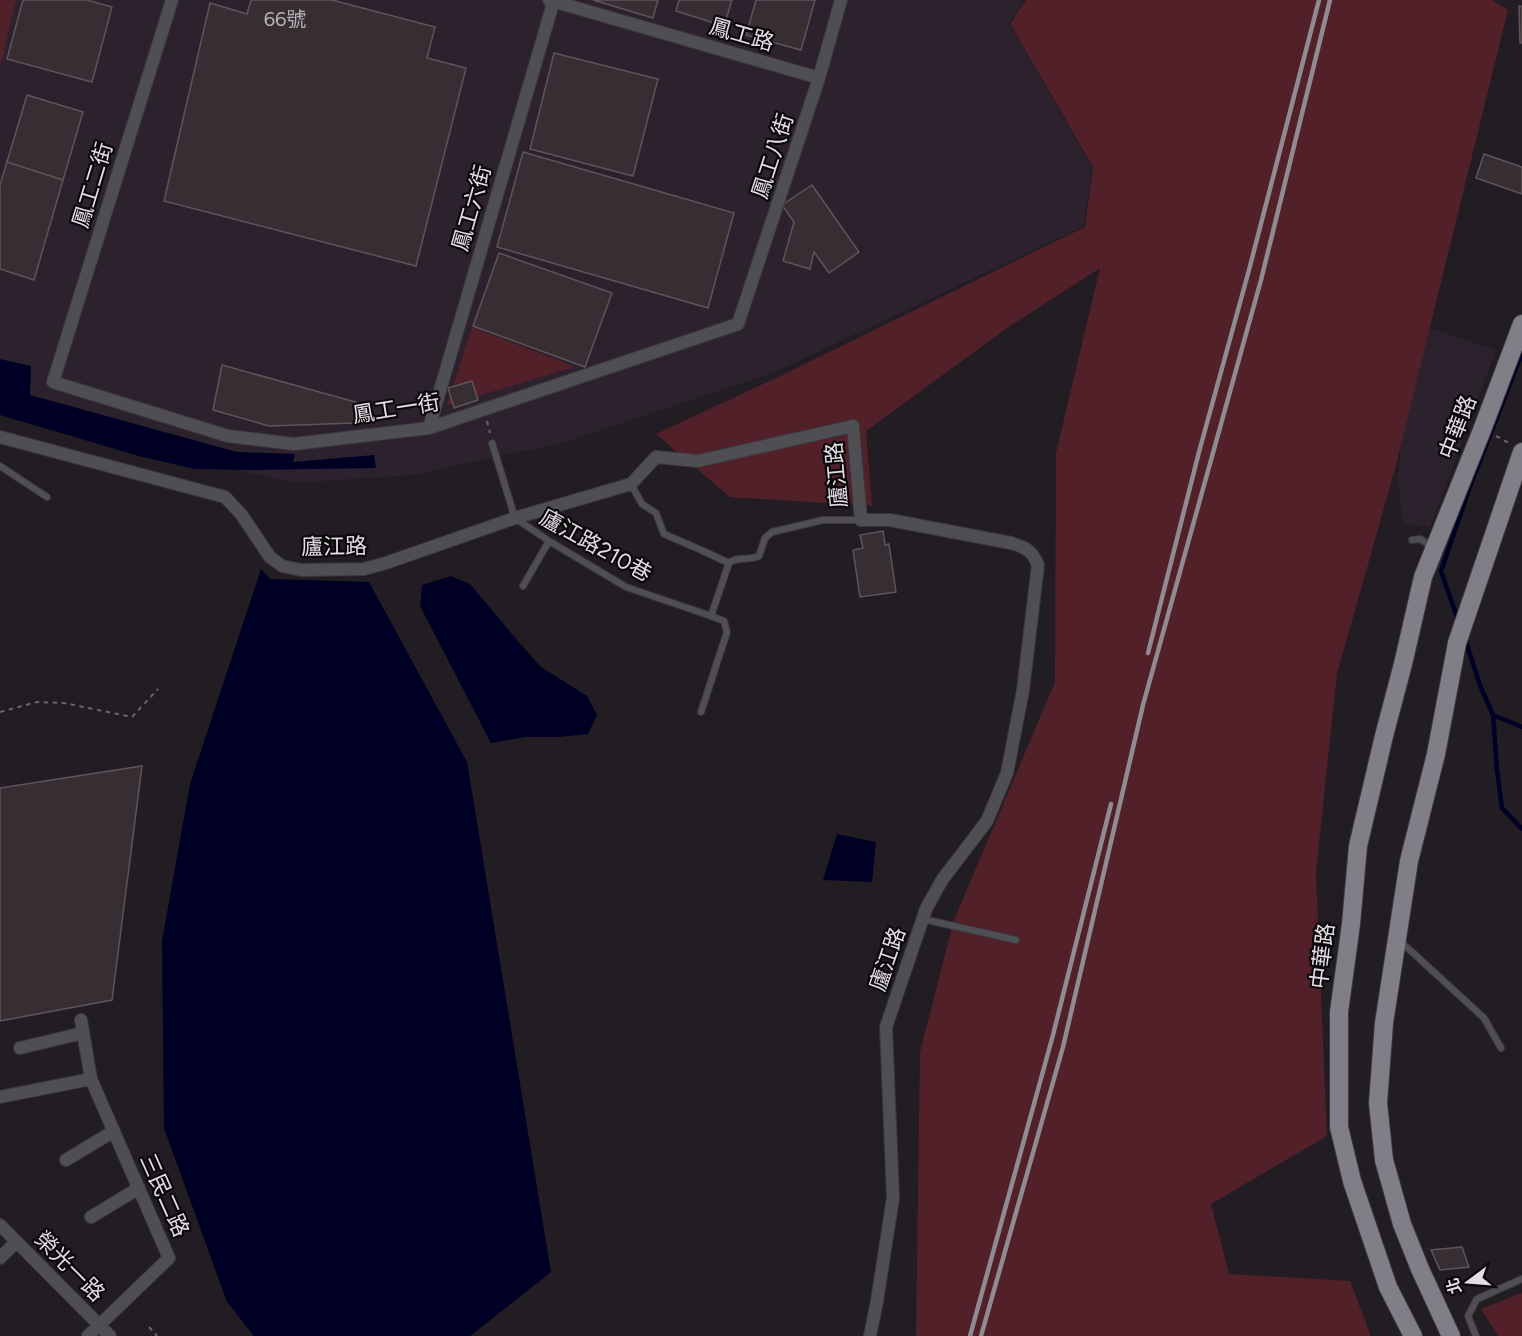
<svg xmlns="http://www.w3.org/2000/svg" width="1522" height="1336" viewBox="0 0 1522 1336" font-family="Figtree,'Noto Sans TC',sans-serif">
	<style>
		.built { fill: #2b222e }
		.green { fill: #522029 }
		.water { fill: #000025 }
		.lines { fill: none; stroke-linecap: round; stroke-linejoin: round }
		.stream { stroke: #000025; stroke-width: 4.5 }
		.building { fill: #372e33; stroke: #5f545a; stroke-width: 1.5 }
		.service-casing { stroke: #3d373e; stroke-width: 8 }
		.minor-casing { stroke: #3d373e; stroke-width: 14 }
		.primary-casing { stroke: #3d373e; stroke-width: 20 }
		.path { stroke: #6b666c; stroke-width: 2; stroke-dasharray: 4.5 4.5; stroke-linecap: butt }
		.service { stroke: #4f4f53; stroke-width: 6 }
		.minor { stroke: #4f4f53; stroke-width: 12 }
		.primary { stroke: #807f88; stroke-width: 18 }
		.rail { stroke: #908b91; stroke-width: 4.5 }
		.labels { text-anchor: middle; stroke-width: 4.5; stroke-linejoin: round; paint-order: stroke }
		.number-label { font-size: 20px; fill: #b7b2b7 }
		.street-label { font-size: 22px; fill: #e2dee3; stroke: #0a080b }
	</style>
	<rect width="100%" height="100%" fill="#221c23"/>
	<path class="built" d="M0 0H1025L1009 24 1092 167 1084 226 773 373 562 443 412 475 294 483 0 415Z
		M1412 322 1496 350 1430 527 1402 523 1398 478Z"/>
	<path class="green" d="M0 0H16L0 68Z
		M1026 0H1492L1508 10 1395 469 1337 674 1316 872 1327 1136 1211 1204 1229 1274 1350 1281 1371 1336H916L920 1052 954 920 1055 682 1056 453 1100 268 1010 326 866 431 872 506 730 497 656 434 776 378 1085 227 1093 167 1010 24Z
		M472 327 575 367 447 405Z
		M1521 1293 1522 1294V1336H1498L1481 1309Z"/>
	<path class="water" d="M0 359 31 366 30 395 237 452 295 454 293 462 374 455 376 468 254 470 195 469 142 457 0 415Z
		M261 569 270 579 369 582 467 762 551 1272 470 1336H254L227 1302 164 1128 162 941 190 784Z
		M451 576 470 584 523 647 541 667 587 696 597 715 588 734 559 737H525L491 743 420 606 422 585Z
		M837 834 876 842 872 882 823 880Z"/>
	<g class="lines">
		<path class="stream" d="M1458 620 1441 571 1471 484 1522 353
			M1465 639 1480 685 1493 715 1497 770 1502 808 1522 829
			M1493 715 1522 727"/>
	</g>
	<path class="building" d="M23 0H87L112 7 92 82 7 59Z
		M251 0H332L435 27 427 58 466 68 416 266 164 201 210 3 247 14Z
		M593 0H658L653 18Z
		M679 0H732L724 26 676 11Z
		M756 0H815L801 50 746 35Z
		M1519 6H1522V43H1520Z
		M554 53 658 79 633 176 530 149Z
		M27 95 83 112 63 180 7 162Z
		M523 152 734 213 708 308 497 247Z
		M1484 154 1522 167V194L1476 178Z
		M7 162 63 180 34 280 0 269V185Z
		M812 185 859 252 829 273 814 252 810 269 783 261 794 222 782 205Z
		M499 253 612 293 585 367 473 326Z
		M222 365 359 403 355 423 269 426 213 410Z
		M472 381 478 400 454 408 448 388Z
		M883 531 885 545 889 544 896 592 860 597 853 550 863 548 860 535Z
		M142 766 112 1000 0 1021V788Z
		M1462 1247 1469 1267 1440 1270 1431 1250Z"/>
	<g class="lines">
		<g class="service-casing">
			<path id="service" d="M492 443 515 518 549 541 626 587 711 616 729 563
				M0 466 47 497
				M631 484 642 504 656 513 664 534 701 550 729 563C736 556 749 561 759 556L765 538 772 532 823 520H861
				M1412 540 1420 539 1433 547
				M523 586 549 541
				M701 712 727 632 724 621 711 616
				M923 919 1016 940
				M1400 941 1484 1018 1501 1048
				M1476 1336 1468 1316 1477 1299 1522 1279"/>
		</g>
		<g class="minor-casing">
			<path id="minor" d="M172 0 53 382 228 436 294 444 429 428 738 324 819 78 841 0
				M549 0 819 78
				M429 428 554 0
				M0 437 225 497 241 514 270 557 282 566 301 570 364 569 386 563 515 518 631 484 656 457 698 461 853 426 861 520H890L1011 543C1026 548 1031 549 1038 565L1023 690 1007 773 987 821 942 880 926 909 886 1027 893 1198 877 1301 870 1336
				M81 1020 91 1079 169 1258 88 1336
				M20 1048 83 1033
				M0 1097 91 1079
				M66 1160 114 1131
				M91 1217 139 1188
				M0 1225 110 1336
				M0 1258 16 1242"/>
		</g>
		<g class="primary-casing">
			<path id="primary" d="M1413 1336 1388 1287 1352 1181 1339 1127V1012L1351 924 1358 846 1384 736 1403 664 1423 577 1482 430 1522 324
				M1451 1336 1420 1269 1402 1224 1384 1160 1378 1103 1384 1023 1409 861 1436 754 1457 643 1522 452"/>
		</g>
		<path class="path" d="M487 421 490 433
			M1496 436 1509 443
			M0 712 37 702 64 703 132 717 158 689
			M149 1327 157 1336"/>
		<use href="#service" class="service"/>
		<use href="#minor" class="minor"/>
		<use href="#primary" class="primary"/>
		<path class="rail" d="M1148 653 1199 452 1249 270 1319 0
			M970 1336 1053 1035 1111 804
			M981 1336 1063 1047 1143 705 1261 280 1330 0"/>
	</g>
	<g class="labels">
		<g class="number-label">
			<text x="285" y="26">66號</text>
		</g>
		<g class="street-label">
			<text transform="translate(742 34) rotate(16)" y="8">鳳工路</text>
			<text transform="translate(772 156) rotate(-72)" y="8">鳳工八街</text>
			<text transform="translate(92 185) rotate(-73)" y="8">鳳工二街</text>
			<text transform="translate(471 208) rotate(-74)" y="8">鳳工六街</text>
			<text transform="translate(396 408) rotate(-9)" y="8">鳳工一街</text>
			<text transform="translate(1457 427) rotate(-69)" y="8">中華路</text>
			<text transform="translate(836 475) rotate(-95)" y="8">廬江路</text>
			<text transform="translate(596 545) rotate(29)" y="8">廬江路210巷</text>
			<text transform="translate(334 546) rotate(-1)" y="8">廬江路</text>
			<text transform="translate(1322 956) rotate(-83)" y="8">中華路</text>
			<text transform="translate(887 959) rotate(-71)" y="8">廬江路</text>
			<text transform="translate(165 1195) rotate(66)" y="8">三民二路</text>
			<text transform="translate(70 1266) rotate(45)" y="8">榮光一路</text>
		</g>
	</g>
	<g transform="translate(1468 1282) rotate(254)" stroke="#0a080b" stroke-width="4.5" paint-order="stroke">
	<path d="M0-4.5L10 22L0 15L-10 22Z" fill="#e2dee3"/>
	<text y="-9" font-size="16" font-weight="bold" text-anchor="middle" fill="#e2dee3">北</text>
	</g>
</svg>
